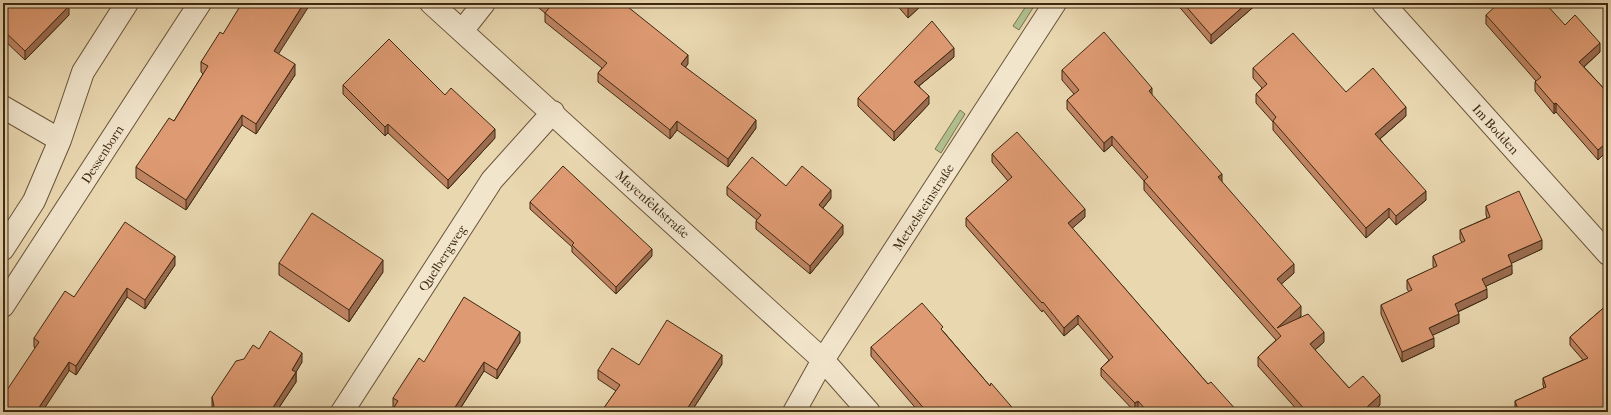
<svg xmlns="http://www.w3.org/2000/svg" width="1611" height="415" viewBox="0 0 1611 415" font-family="'IM FELL French Canon',serif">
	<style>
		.green { fill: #b1bf8f; stroke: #787450 }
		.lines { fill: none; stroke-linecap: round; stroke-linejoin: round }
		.street-casing { stroke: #69543a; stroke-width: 24 }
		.street { stroke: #f1e5cc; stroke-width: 22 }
		.wall { fill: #bf8462; stroke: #3e2912 }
		.shaded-wall { fill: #9b6c50; stroke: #3e2912 }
		.building { fill: #de9a72; stroke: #3e2912 }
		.labels { text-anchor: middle; stroke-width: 3.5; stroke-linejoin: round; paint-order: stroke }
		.street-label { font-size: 13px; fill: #3e2912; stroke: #f1e5cc }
	</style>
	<rect width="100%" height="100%" fill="#e9d7b0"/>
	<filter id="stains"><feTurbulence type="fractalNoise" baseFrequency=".005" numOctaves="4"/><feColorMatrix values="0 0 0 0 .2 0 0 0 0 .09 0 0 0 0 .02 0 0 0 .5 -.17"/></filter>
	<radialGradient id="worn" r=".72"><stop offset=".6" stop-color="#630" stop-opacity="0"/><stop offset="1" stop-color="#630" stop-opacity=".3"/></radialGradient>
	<path class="green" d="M1028 3H1036L1019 30 1013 26Z
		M960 110 965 114 941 153 935 149Z"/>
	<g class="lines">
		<g class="street-casing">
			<path id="street" d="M431 3 823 360 869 412
				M1383 3 1608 254
				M462 31 484 3
				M3 107 60 140
				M3 249 34 201 60 140 83 72 127 3
				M3 306 200 3
				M342 412 492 180 553 112
				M794 412 823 360 1055 3"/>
		</g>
		<use href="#street" class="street"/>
	</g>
	<path class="wall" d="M3 3 69 15 25 60 3 39Z
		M534 3H626L625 5 688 64 685 67 756 128 728 167 677 130 670 139 598 82V73L602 68 545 22V13L534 4Z
		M895 3H924L908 18Z
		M1176 3H1258L1211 44Z
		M1486 15 1565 25 1600 52 1584 67 1608 93V158L1604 154 1598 160 1556 112 1554 114 1535 91V82L1536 81 1486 24Z
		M223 34 279 54 295 75 256 134 242 125 186 210 136 178V167L174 121 203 74 201 72V62Z
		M954 57 919 86 929 104 894 141 858 106V98Z
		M1253 68 1346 92 1406 116 1380 139 1426 200 1396 225 1389 217 1366 238 1273 130V122L1256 103V94L1262 88 1253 78Z
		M1062 70 1152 95 1294 273 1281 284 1301 316 1298 318 1324 342 1315 350 1349 388 1380 405 1372 412H1299L1258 366V357L1276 340 1144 190V181L1112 145 1104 152 1067 109V100L1074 94 1062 80Z
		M343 85 445 95 495 138 448 189 388 133 385 136 343 94Z
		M992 154 1085 217 1072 228 1208 384 1238 412H1141L1138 409 1135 412 1101 376V368L1109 360 1078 324 1064 336 1043 310 1042 312 966 226V218L1008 181 992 162Z
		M786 186 831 198 823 208 843 234 810 274 756 229V221L757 220 727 195V187Z
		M530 202 652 256 616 294 572 252V247L530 209Z
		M1486 206 1542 249 1511 263 1512 274 1486 286 1487 298 1458 312 1459 323 1432 335 1434 347 1402 362 1381 314V305L1409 292 1407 289V280L1434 268 1433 266V256L1462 243 1460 239V230L1487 218 1486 215Z
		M279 263 383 272 349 322 279 275Z
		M175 265 145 309 127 297 76 375 34 347V338L74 297Z
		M1608 304V412H1516L1515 409V401L1544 388 1543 385V378L1583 360 1570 345V337Z
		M943 331 990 386 1016 412H919L871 356V347Z
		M520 342 497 379 484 371 458 412H391L393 408V398Z
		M259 349 302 362 296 372V382L276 412H209L212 408V397Z
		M722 364 691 412H601L616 391 598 379V370L639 365Z"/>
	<path class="shaded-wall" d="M304 3H311L274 61V51Z
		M914 3H924L908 18V8Z
		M1247 3H1258L1211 44V35Z
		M69 6V15L25 60V51Z
		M1600 43V52L1579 71V62Z
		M954 48V57L914 90V82Z
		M688 55V64L681 73V64Z
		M295 64V75L256 134V124Z
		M1152 88V97L1149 91Z
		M929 96V104L894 141V132Z
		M1556 103V112L1554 114V104Z
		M1406 107V116L1375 143V134Z
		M242 115V125L186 210V200Z
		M756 120V128L728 167V159Z
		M677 121V130L670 139V130Z
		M388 124V133L385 136V127Z
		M495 129V138L448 189V180Z
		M1112 136V145L1104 152V143Z
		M1604 145V154L1598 160V150Z
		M1222 174V183L1218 177Z
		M831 190V198L819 213V205Z
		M1426 191V200L1396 225V216Z
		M1389 208V217L1366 238V228Z
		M1085 209V217L1068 232V223Z
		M843 225V234L810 274V266Z
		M1542 240V249L1508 265V255Z
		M652 249V256L616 294V287Z
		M175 256V265L145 309V300Z
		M383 260V272L349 322V310Z
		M1294 264V273L1277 288V279Z
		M1512 265V274L1482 288V279Z
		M127 288V297L76 375V366Z
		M1487 289V298L1455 313V304Z
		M1301 306V316L1280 335 1277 328Z
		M1459 314V323L1429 337V328Z
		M1078 315V324L1064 336V328Z
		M520 332V342L497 379V370Z
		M1324 332V342L1310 354V344Z
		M1434 338V347L1402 362V352Z
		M302 353V362L292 379V370Z
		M722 355V364L691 412H685Z
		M69 362V371L42 412H36Z
		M484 362V371L458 412H452Z
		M296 372V382L276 412H270Z
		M1380 395V405L1372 412H1366V408Z
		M1138 401V409L1135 412V403Z
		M1608 408V412H1598Z"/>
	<path class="building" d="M3 3H65L69 6 25 51 3 30Z
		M242 3H304L274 51 295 64 256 124 242 115 186 200 136 167 169 118 174 121 208 66 201 62 220 32 223 34Z
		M544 3H623L688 55 681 64 756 120 728 159 677 121 670 130 598 73 607 63 545 13 549 8Z
		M903 3H914L908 8Z
		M1183 3H1247L1211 35Z
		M1499 3H1545L1565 25 1575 15 1600 43 1579 62 1608 93V149L1604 145 1598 150 1556 103 1554 104 1535 82 1541 77 1486 15Z
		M932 21 954 48 914 82 929 96 894 132 858 98Z
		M1104 32 1152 88 1149 91 1222 174 1218 177 1294 264 1277 279 1301 306 1277 328 1308 314 1324 332 1310 344 1349 388 1363 376 1380 395 1366 408 1370 412H1307L1258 357 1281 336 1144 181 1148 177 1112 136 1104 143 1067 100 1079 90 1062 70Z
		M1293 33 1346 92 1373 68 1406 107 1375 134 1426 191 1396 216 1389 208 1366 228 1273 121 1276 117 1256 94 1267 84 1253 68Z
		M389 39 445 95 451 88 495 129 448 180 388 124 385 127 343 85Z
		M1017 132 1085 209 1068 223 1208 384 1211 382 1238 412H1148L1138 401 1135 403 1101 368 1113 357 1078 315 1064 328 1043 302 1042 303 966 218 1012 177 992 154Z
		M752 157 786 186 802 166 831 190 819 205 843 225 810 266 756 221 761 215 727 187Z
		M563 166 652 249 616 287 572 245 574 243 530 202Z
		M1519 191 1542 240 1508 255 1512 265 1482 279 1487 289 1455 304 1459 314 1429 328 1434 338 1402 352 1381 305 1412 290 1407 280 1437 266 1433 256 1465 241 1460 230 1490 217 1486 206Z
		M312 213 383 260 349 310 279 263Z
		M125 222 175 256 145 300 127 288 76 366 69 362 36 412H3V396L39 342 34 338 65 291 74 297Z
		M464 297 520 332 497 370 484 362 452 412H391L398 401 393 398 419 358 424 362Z
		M922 303 943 327 941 329 990 386 991 383 1016 412H927L871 347Z
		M1608 304V408L1598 412H1519L1515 401 1546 387 1543 378 1588 358 1570 337Z
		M667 320 722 355 685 412H601L620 385 598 370 612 348 639 365Z
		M270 331 302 353 292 370 296 372 270 412H209L214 406 212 397 236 361 244 359 253 345 259 349Z"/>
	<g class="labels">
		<g class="street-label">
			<text transform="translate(1496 129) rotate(48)" y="5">Im Bodden</text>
			<text transform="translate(102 154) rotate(-57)" y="5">Dessenborn</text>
			<text transform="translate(653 204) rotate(42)" y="5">Mayenfeldstraße</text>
			<text transform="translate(923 207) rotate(-57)" y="5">Metzelsteinstraße</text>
			<text transform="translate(442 258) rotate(-57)" y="5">Quelbergweg</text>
		</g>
	</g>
	<rect width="1611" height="415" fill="none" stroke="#e9d7b0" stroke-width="16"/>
	<rect x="4" y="4" width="1603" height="407" fill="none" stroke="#3e2912" stroke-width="2"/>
	<rect x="8" y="8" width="1595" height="399" fill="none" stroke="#3e2912"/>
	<rect width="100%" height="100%" filter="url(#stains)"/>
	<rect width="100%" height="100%" fill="url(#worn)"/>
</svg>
